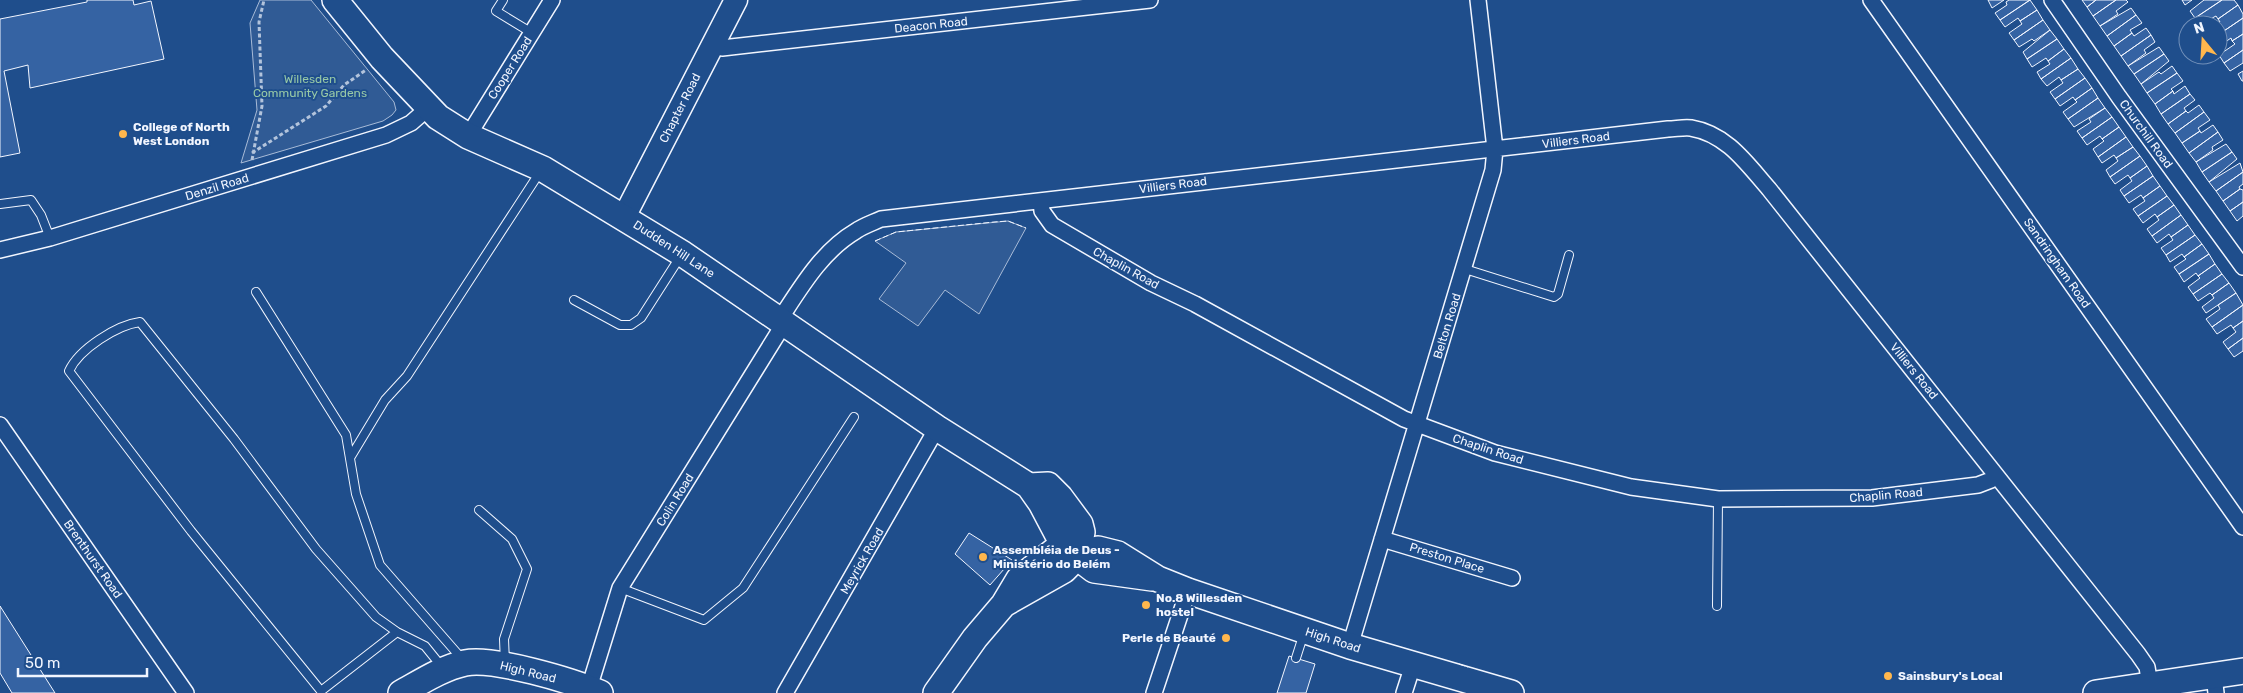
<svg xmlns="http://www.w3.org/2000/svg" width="2243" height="693" viewBox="0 0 2243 693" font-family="Rubik,sans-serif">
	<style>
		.built { fill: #305b95; stroke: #a8bbd7 }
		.building { fill: #3563a3; stroke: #f2f6ff }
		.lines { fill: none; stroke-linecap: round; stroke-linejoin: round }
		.lane-casing { stroke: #f2f6ff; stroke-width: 10 }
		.street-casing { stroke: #f2f6ff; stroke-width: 18 }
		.secondary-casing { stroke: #f2f6ff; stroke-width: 25 }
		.primary-casing { stroke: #f2f6ff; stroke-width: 28 }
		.path { stroke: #b3c4dc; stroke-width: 3; stroke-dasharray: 4 2.5; stroke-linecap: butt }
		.lane { stroke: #1f4e8c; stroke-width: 8 }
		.street { stroke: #1f4e8c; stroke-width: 15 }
		.secondary { stroke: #1f4e8c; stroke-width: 22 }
		.primary { stroke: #1f4e8c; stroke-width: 25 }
		.fence { stroke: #f2f6ff; stroke-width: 1; stroke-dasharray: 6 2.5; stroke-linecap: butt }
		.poi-dot { fill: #ffb74d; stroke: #1f4e8c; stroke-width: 2 }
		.labels { text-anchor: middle; stroke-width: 4; stroke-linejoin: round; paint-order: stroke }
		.street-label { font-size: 12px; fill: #f2f6ff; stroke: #1f4e8c }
		.park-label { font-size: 12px; fill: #97c8a6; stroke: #1f4e8c }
		.poi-label { font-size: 12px; font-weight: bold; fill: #f2f6ff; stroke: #1f4e8c; text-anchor: start }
	</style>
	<rect width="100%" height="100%" fill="#1f4e8c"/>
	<path class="built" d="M260 0H311L394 102 396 110 392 115 383 121 241 163 257 110 250 23Z
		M1008 221 1026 228 979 314 945 290 918 326 879 299 906 263 875 241 896 232Z"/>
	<path class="building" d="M87 0H133L134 5 151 1 164 59 30 88 28 65 4 71 20 153 0 157V19L87 2Z
		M1988 0H2004L1992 8Z
		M2009 0H2030L2000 20 1995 13 2007 5 2006 2Z
		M2030 0 2037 10 2020 21 2018 18 2005 27 2000 20Z
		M2082 0H2096L2087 7Z
		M2096 0H2116L2093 16 2087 7Z
		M2116 0H2126L2128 2 2116 11 2118 14 2100 26 2093 16Z
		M2182 0H2192L2185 5Z
		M2204 0H2222L2195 18 2190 11Z
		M2222 0H2234L2238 5 2218 19 2216 16 2199 25 2195 18Z
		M2238 5 2243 14V18L2218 35V25H2215L2220 22 2218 19Z
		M2131 8 2136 15 2107 36 2100 26Z
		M2037 10 2043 20 2014 40 2009 33 2022 24 2020 21Z
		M2136 15 2142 23 2130 30 2132 33 2114 46 2107 36Z
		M2243 18V34L2232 41 2231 38 2218 47V35Z
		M2043 20 2050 30 2034 41 2032 39 2019 47 2014 40Z
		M2146 28 2151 35 2121 56 2114 46 2132 33 2134 36Z
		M2050 30 2057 39 2027 59 2023 52Z
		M2243 34V50L2224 63 2219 55 2235 44 2232 41Z
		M2151 35 2155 42 2144 50 2146 53 2128 66 2121 56Z
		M2057 39 2064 49 2048 61 2046 58 2032 67 2027 59Z
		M2159 47 2164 54 2134 74 2128 66Z
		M2064 49 2071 58 2041 79 2037 72 2050 64 2048 61Z
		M2243 50V63L2230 71 2224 63Z
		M2164 54 2169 61 2141 84 2134 74Z
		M2071 58 2078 69 2061 80 2059 77 2047 86 2041 79Z
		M2172 66 2177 73 2147 93 2141 84 2159 72 2161 74Z
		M2078 69 2085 78 2055 99 2050 92 2063 83 2061 80Z
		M2243 71V81H2242L2238 74Z
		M2177 73 2183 81 2171 89 2173 91 2155 104 2147 93Z
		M2085 78 2092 88 2075 100 2073 97 2060 106 2055 99Z
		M2185 86 2190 94 2161 114 2155 104 2173 91 2174 94Z
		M2092 88 2098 98 2068 119 2063 112 2077 102 2075 100Z
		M2190 94 2195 100 2184 108 2186 111 2168 124 2161 114Z
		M2098 98 2105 108 2074 127 2068 119Z
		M2199 105 2204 112 2175 133 2168 124 2186 111 2188 113Z
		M2105 108 2112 117 2082 138 2077 131 2091 122 2089 119Z
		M2204 112 2210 120 2198 128 2200 131 2182 143 2175 133Z
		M2112 117 2119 127 2102 139 2100 136 2087 145 2082 138Z
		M2213 125 2218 132 2189 153 2182 143 2200 131 2201 133Z
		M2119 127 2126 137 2098 157 2093 149 2104 141 2102 139Z
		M2218 132 2223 140 2212 147 2213 150 2196 162 2189 153Z
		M2126 137 2133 147 2116 158 2114 155 2102 163 2098 157Z
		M2226 144 2232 152 2202 172 2196 162Z
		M2133 147 2140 156 2110 177 2106 170 2118 161 2116 158Z
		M2232 152 2237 159 2209 182 2202 172Z
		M2140 156 2147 166 2130 178 2128 175 2115 184 2110 177Z
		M2240 163 2243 172 2216 191 2209 182Z
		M2147 166 2153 176 2124 196 2120 190 2132 181 2130 178Z
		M2243 172V184L2239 187 2240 189 2223 201 2216 191Z
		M2153 176 2160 186 2143 198 2141 195 2129 203 2124 196Z
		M2160 186 2167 196 2138 216 2133 209 2145 201 2143 198Z
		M2240 189 2243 190V202L2230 211 2223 201Z
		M2167 196 2174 205 2157 217 2155 214 2143 223 2138 216Z
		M2243 202V216L2237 221 2230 211Z
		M2174 205 2181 215 2152 236 2147 229 2159 220 2157 217Z
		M2181 215 2188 225 2171 237 2169 234 2157 243 2152 236Z
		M2188 225 2195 235 2166 255 2161 248 2173 240 2171 237Z
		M2195 235 2202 244 2184 257 2182 254 2170 262 2166 255Z
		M2202 244 2209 254 2179 274 2174 267 2186 259 2184 257Z
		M2209 254 2215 264 2198 276 2196 273 2184 282 2179 274Z
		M2215 264 2222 274 2193 294 2188 287 2200 278 2198 276Z
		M2222 274 2229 283 2212 295 2210 293 2198 301 2193 294Z
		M2229 283 2236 293 2206 313 2202 307 2214 298 2212 295Z
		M2236 293 2243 305 2212 327 2206 319 2220 309 2218 305Z
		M2243 305V321L2233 328 2231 325 2217 334 2212 327Z
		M2243 321V338L2228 349 2223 342 2236 332 2233 328Z
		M2243 338V351L2234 357 2228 349Z
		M969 533 1012 560 990 585 955 554Z
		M0 606 55 693H12L0 673Z
		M1289 656 1315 664 1306 693H1277Z"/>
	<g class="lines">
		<g class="lane-casing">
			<path id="lane" d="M503 0 496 11 532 33
				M0 204 31 200 41 215 50 238
				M1465 269 1554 297 1558 294 1569 255
				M256 292 346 435 356 494 380 565 463 660
				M574 300 620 325H631L641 318 680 257
				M350 458 385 400 407 376 540 172
				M479 510 512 539 527 569 504 639 505 663
				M620 588 704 620 743 588 854 417
				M1717 606 1718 499
				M397 632 321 691 191 531 69 371C79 349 117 325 140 322L234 439 316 549 376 617 397 632 425 646 442 667
				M1296 658 1304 633"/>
		</g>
		<g class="street-casing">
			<path id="street" d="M1871 0 2243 527
				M2052 0 2119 97 2243 267
				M713 43 722 48 1150 0
				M468 136 552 0
				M1041 201 1042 211 1052 225 1151 283 1195 304 1404 419 1495 453 1631 487 1718 499 1872 498 1978 485 1991 480 1996 475
				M0 250 50 238 386 135 411 123 427 109
				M780 319C801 287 822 251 856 231 863 226 872 223 881 219L1668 129C1675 129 1684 127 1691 128 1727 134 1747 164 1769 189L2138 654 2147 667 2150 685
				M0 425 186 693
				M1382 539 1512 578
				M1350 646 1493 170 1495 149 1478 0
				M2214 675 2216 693
				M589 688 620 588 785 322
				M785 693 937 428
				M1154 693 1188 591
				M1404 693 1413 665"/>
		</g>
		<g class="secondary-casing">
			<path id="secondary" d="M624 217 736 0"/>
		</g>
		<g class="primary-casing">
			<path id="primary" d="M335 0 382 58 438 117 468 136 543 169 683 254 937 428 1029 486 1041 503 1060 539 1077 557
				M1029 486 1048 485 1060 497 1080 524 1082 532 1077 557
				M1004 604 1064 570 1077 557 1098 549 1118 554 1158 579 1188 591 1350 646 1511 693
				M401 693C421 682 442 668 465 663 493 657 573 681 600 693
				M936 693 975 638 1004 604 1019 579 1054 551 1077 557 1094 570 1152 578
				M2096 693 2243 671"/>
		</g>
		<path class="path" d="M252 153 326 106 344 85 366 70
			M252 160 262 106 259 22 264 0"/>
		<use href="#lane" class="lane"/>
		<use href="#street" class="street"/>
		<use href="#secondary" class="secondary"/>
		<use href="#primary" class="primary"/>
		<path class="fence" d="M875 241 896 232 994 222 1008 221 1026 228
			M1459 664 1468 667"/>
	</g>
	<g class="poi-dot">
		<circle cx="123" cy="134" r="5"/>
		<circle cx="983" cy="557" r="5"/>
		<circle cx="1146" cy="605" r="5"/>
		<circle cx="1226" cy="638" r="5"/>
		<circle cx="1888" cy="676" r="5"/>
	</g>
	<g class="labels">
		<g class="street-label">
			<text transform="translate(931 25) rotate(-6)" y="4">Deacon Road</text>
			<text transform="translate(510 68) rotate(-58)" y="4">Cooper Road</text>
			<text transform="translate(680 108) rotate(-63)" y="4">Chapter Road</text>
			<text transform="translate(2146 134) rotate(54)" y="4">Churchill Road</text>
			<text transform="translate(1576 140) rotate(-7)" y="4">Villiers Road</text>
			<text transform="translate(1173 185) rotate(-7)" y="4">Villiers Road</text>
			<text transform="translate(217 187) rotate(-17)" y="4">Denzil Road</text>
			<text transform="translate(674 249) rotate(33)" y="4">Dudden Hill Lane</text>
			<text transform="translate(2057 263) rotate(55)" y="4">Sandringham Road</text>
			<text transform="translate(1126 268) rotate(29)" y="4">Chaplin Road</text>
			<text transform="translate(1447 326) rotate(-73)" y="4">Belton Road</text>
			<text transform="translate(1914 371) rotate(51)" y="4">Villiers Road</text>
			<text transform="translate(1488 449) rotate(18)" y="4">Chaplin Road</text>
			<text transform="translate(1886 495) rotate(-5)" y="4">Chaplin Road</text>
			<text transform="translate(675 500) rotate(-58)" y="4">Colin Road</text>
			<text transform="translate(1447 558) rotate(17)" y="4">Preston Place</text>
			<text transform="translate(93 559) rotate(55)" y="4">Brenthurst Road</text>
			<text transform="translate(862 561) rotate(-60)" y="4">Meyrick Road</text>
			<text transform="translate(1333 640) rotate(18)" y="4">High Road</text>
			<text transform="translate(528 672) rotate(14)" y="4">High Road</text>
		</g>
		<g class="park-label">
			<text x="310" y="83">Willesden<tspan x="310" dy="14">Community Gardens</tspan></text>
		</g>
		<g class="poi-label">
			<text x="133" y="131">College of North<tspan x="133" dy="14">West London</tspan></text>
			<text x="993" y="554">Assembléia de Deus -<tspan x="993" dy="14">Ministério do Belém</tspan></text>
			<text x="1156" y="602">No.8 Willesden<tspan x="1156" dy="14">hostel</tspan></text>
			<text x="1216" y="642" text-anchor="end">Perle de Beauté</text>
			<text x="1898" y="680">Sainsbury's Local</text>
		</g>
	</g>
	<g transform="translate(2203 40) rotate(342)"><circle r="24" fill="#1f4e8c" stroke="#7391ba"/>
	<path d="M0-4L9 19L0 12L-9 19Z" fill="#ffb74d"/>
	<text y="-8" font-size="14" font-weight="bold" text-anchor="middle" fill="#f2f6ff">N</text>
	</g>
	<path d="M18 668v8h129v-8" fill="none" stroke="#f2f6ff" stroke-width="2.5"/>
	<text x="25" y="668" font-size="15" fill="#f2f6ff" stroke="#1f4e8c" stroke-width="4" paint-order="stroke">50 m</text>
</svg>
